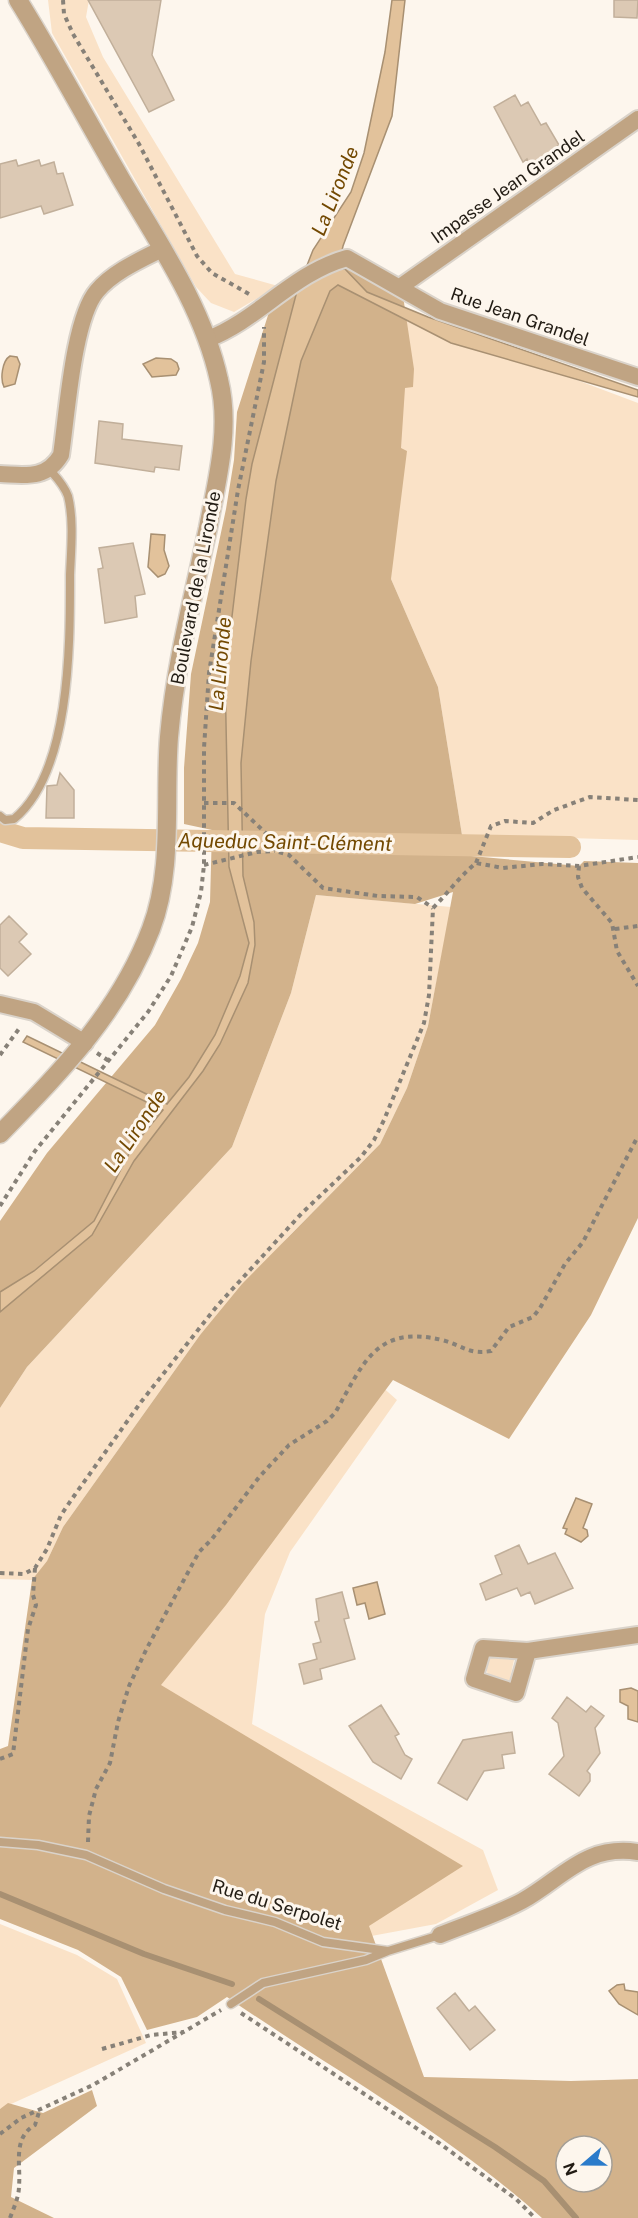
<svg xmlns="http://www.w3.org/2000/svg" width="638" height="2218" viewBox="0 0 638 2218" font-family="'Public Sans',sans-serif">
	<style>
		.green { fill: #fae2c7 }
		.forest { fill: #d2b28b; fill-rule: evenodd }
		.water { fill: #e2c29b; stroke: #a89072; stroke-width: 1.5 }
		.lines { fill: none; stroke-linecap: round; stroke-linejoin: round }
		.stream { stroke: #a89072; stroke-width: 6 }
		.canal { stroke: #e2c29b; stroke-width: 22 }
		.building { fill: #dcc9b4; stroke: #c1af9a; stroke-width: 1.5 }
		.service-casing { stroke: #dad3ca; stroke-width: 11 }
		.minor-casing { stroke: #dad3ca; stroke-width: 20 }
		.tertiary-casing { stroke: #dad3ca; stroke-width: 21 }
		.path { stroke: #878178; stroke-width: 4; stroke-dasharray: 4.5 4.5; stroke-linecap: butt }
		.service { stroke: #c0a483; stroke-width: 8 }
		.minor { stroke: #c0a483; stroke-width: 16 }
		.tertiary { stroke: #c0a483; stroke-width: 18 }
		.labels { text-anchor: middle; stroke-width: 6; stroke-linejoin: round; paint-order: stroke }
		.street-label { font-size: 18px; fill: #221c14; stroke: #fdf6ed }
		.water-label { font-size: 20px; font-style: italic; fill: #734902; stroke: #fdf6ed }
	</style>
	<rect width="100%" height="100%" fill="#fdf6ed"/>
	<path class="green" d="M48 0H89L86 17 103 57 235 274 278 286 234 312 211 303 196 287 52 33Z
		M399 308 529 362 638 403V840L462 835 438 687 391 579Z
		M316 895 451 907 428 1026 407 1088 380 1144 288 1237 200 1335 63 1527 47 1561 33 1580 0 1579V1408L27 1367 232 1147 291 993Z
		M345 1354 397 1400 290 1552 265 1614 252 1724 483 1850 498 1890 436 1924 296 1950 195 1830 127 1595Z
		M495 1656 514 1660 509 1683 488 1677 486 1665 489 1659Z
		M0 1924 77 1955 117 1979 146 2043 0 2109Z"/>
	<path class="forest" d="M346 267 403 296 414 369 413 387 405 388 401 448 407 451 391 579 438 687 462 835 460 855 579 866 584 861 638 863V1218L591 1315 509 1439 393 1380 226 1605 161 1685 463 1866 369 1926 424 2077 571 2081 638 2079V2218H542C447 2132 331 2069 227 1997L197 2017 147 2030 121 1977 78 1950 0 1919V1749L8 1746 32 1580 47 1561 63 1527 200 1335 242 1284 380 1144 407 1088 428 1026 453 892 415 904 316 895 291 993 232 1147 27 1367 0 1408V1221L47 1153 155 1025 181 979 198 943 210 902 212 830 184 824V768L191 674 226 509 234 460 237 412 270 309 309 282ZM566 2146H602V2182H566Z
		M92 2090 97 2106 14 2168 11 2197 54 2218H0V2109L8 2103 43 2113Z"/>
	<path class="water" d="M392 0H405L392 116 343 246 338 269H345L367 292 428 317 638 390V397L451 343 338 285 330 291 301 361 276 481 251 661 241 763 243 876 254 922 255 945 248 983 220 1044 203 1071 134 1161 92 1235 0 1312V1292L34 1271 94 1221 132 1148 163 1110 23 1042 27 1036 167 1104 189 1077 215 1035 240 976 249 943 229 867 225 675 246 499 252 464 297 291 313 250 351 192 364 153 385 52Z
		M10 356 17 357 20 364 15 384 4 387C0 379 2 361 10 356Z
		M156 358 171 359 177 363 179 369 176 375 152 377 143 364Z
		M151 534 165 535 164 550 169 566 165 574 158 577 148 567Z
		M576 1498 592 1504 583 1528 587 1530 588 1536 581 1542 565 1534 567 1529 563 1528Z
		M377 1582 385 1614 369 1619 365 1603 357 1605 353 1588Z
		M631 1688 638 1691V1722L628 1719V1706L620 1702V1690Z
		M624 1984 625 1990 638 1992V2015L619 2004 609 1991 617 1985Z"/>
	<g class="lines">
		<path class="stream" d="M0 1894 144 1954 232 1984
			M259 1999 495 2147 544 2181 576 2218"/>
		<path class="canal" d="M0 831 23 838 570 847"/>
	</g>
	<path class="building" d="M88 0H161L152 55 174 100 149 112Z
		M614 0H638L637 18 614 17Z
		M515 95 521 106 528 102 541 125 546 123 559 145 550 151 552 154 530 165 527 159 523 162 494 107Z
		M16 160 18 166 39 160 41 166 54 162 57 174 63 173 73 205 44 214 41 206 0 218V164Z
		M99 421 123 424 122 439 182 446 179 470 155 467 154 472 95 463Z
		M133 543 145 594 135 596 137 617 105 623 98 569 103 568 99 548Z
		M60 773 74 790V818H46L47 786 57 785Z
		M9 916 27 934 19 942 31 954 8 976 0 968V925Z
		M519 1545 528 1564 555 1553 573 1588 535 1604 530 1592 521 1596 517 1588 486 1600 480 1584 502 1574 495 1556Z
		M342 1592 349 1618 344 1619 355 1659 320 1669 322 1679 304 1684 299 1664 317 1659 313 1644 321 1642 315 1622 319 1621 316 1599Z
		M567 1697 586 1712 591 1706 604 1716 595 1728 600 1753 587 1771 590 1774V1781L579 1796 549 1774 564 1756 558 1723 552 1718Z
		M381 1705 399 1734 395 1736 405 1755 412 1759 401 1779 373 1762 349 1726Z
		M512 1732 515 1753 502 1755 504 1768 484 1771 467 1800 438 1783 463 1740Z
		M455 1993 469 2011 475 2006 495 2030 470 2050 437 2008Z"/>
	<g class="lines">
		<g class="service-casing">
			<path id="service" d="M0 816 5 820 14 819C71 772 70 644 70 575 71 550 74 520 68 496 64 485 57 478 50 470
				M0 1842 38 1845 86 1855 164 1889 225 1910 275 1922 323 1942 388 1951 440 1935
				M231 2004 263 1983 366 1960 388 1951"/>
		</g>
		<g class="minor-casing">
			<path id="minor" d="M400 287 638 119
				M208 339C259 319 293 273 347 258L440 311 638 377
				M0 474C25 475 46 480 61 455 67 416 73 319 97 291 113 272 140 260 162 249
				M0 1004 34 1012 85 1043
				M528 1651 516 1693 474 1679 483 1648 528 1651 638 1635
				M440 1935C467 1924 496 1915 522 1901 563 1878 585 1844 638 1852"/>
		</g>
		<g class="tertiary-casing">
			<path id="tertiary" d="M0 1134C61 1071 119 1013 151 929 174 869 164 800 169 737 175 667 193 597 208 528 217 480 231 429 219 380 203 307 158 242 121 179 86 119 54 58 18 0"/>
		</g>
		<path class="path" d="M63 0 64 14 73 34 139 144 197 256 212 273 249 294
			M204 803H234L273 840 275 851 289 855 323 888 378 896 417 897 433 908
			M476 863 491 826 505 821 533 823 554 810 590 797 638 800
			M204 865 257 852 275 851
			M579 866 578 877 582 888 612 923 617 951 638 986
			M433 908C448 893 459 877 476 863L503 868 542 864 579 866 638 857
			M615 929 638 926
			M97 1053 109 1061
			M0 1055 21 1026
			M0 1206 35 1151 148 1012 171 976 192 927 201 892 204 865V748L209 673 238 490 264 362V327
			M0 1573 24 1574 35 1568 47 1549 61 1515 74 1496 141 1402 217 1306 302 1213 361 1157 374 1140 384 1120 424 1023 429 995 433 908
			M0 1759 13 1754 28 1629 36 1605 33 1595 35 1568
			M88 1842 89 1816 96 1789 110 1763 118 1722 129 1686 147 1648 199 1552 212 1539 260 1476 289 1445 327 1421 335 1413C363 1364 376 1324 442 1340 462 1345 468 1355 491 1351L509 1327 533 1317 540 1308 565 1264 583 1242 638 1136
			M241 2013 439 2143 516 2199 535 2218
			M102 2049 151 2035 184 2032
			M0 2134 21 2118 93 2085 221 2010
			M10 2218C14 2207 19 2197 19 2186 21 2165 12 2138 35 2125L40 2109"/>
		<use href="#service" class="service"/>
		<use href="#minor" class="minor"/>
		<use href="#tertiary" class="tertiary"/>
	</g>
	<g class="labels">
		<g class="street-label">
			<text transform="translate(508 187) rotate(-35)" y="6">Impasse Jean Grandel</text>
			<text transform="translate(520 317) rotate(19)" y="6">Rue Jean Grandel</text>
			<text transform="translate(196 588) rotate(-79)" y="6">Boulevard de la Lironde</text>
			<text transform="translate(277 1905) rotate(17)" y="6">Rue du Serpolet</text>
		</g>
		<g class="water-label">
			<text transform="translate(335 191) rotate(-68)" y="7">La Lironde</text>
			<text transform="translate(220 664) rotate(-85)" y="7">La Lironde</text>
			<text transform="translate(285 842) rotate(1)" y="7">Aqueduc Saint-Clément</text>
			<text transform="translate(135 1131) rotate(-56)" y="7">La Lironde</text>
		</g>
	</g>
	<g transform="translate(584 2164) rotate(250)"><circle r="28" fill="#fdf6ed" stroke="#a59f96" stroke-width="1.5"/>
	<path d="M0-4.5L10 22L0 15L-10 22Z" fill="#2b7bca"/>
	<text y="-9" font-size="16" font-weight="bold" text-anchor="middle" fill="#221c14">N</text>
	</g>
</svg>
